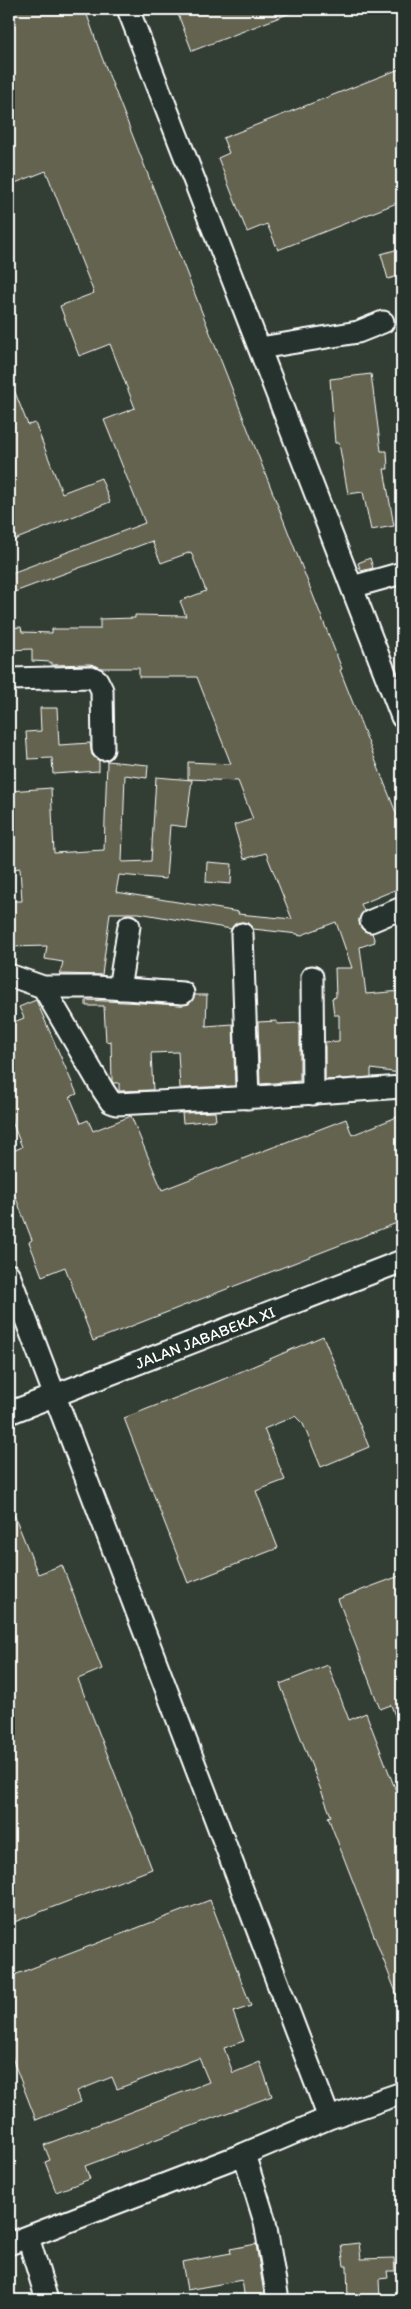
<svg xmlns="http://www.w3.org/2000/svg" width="411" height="2309" viewBox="0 0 411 2309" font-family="Itim,sans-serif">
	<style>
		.building { fill: #64644f; stroke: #fff }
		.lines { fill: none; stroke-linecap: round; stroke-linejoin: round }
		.minor-casing { stroke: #fff; stroke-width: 25 }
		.minor { stroke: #26332d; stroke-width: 21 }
		.labels { text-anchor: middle; stroke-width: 4; stroke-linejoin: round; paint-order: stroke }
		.street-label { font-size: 16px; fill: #fff; stroke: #26332d }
	</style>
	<rect width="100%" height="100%" fill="#323d34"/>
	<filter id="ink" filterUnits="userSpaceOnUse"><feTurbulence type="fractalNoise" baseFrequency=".02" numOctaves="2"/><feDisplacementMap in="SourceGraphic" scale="10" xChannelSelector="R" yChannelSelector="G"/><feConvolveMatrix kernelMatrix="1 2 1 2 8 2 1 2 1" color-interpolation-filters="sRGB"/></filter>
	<g filter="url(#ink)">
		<path class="building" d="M9 9H85L101 55 342 669 340 670 402 828V887L361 904 364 911 359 920 360 926 364 931 372 933 375 942 360 947 366 994 402 991V1006H397L399 1039 402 1041 400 1073 371 1069V1077L325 1080V1042L339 1041V1015H334L332 998 336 997 335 968H352L336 922 299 936 298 934 253 929 248 923 242 922 235 924 231 929 139 913H110L102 975 60 974 63 962 45 959 47 946 9 947V901H22L20 868 9 870V791L51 788 54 853 104 850 107 761 148 765 147 778 125 775 122 862 151 861 156 777 192 780 186 827 170 825 166 879 119 875 116 892 239 912 238 914 292 919 266 853 244 859 234 825 253 819 238 781 188 779V762L231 764 197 677H139V668H102L91 664 51 665V662L32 661V649L9 650V628L21 627 22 632 52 633V629H100V619L135 618V615L186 616 180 601 206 591 191 552 161 563 152 541 9 594V574L145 523 104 420 135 408 110 344 79 356 60 306 94 293 46 171 15 183 9 167Z
			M176 9H298V10L192 51Z
			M402 68V201L278 250 267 224 247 232 218 158 229 153 223 138Z
			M402 248V275L388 279 381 254Z
			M371 374 381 451H387L388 469H384L394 526 371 530 363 492 348 494 339 443H335L330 379Z
			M9 377 28 425 35 423 62 493 101 478 110 502 9 542Z
			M370 558 373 568 361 571 358 563Z
			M40 708H57L59 745 90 743 92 755 99 760V771L53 774 52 758 28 759 26 732 41 731Z
			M207 862 232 864 231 884 206 882Z
			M195 995H207L206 1026 233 1024 235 1086 180 1088 178 1052 151 1053 153 1090 119 1091V1083H113L112 1081 111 1041 106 1042 104 1006H86V1000L182 1005 189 1004Z
			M36 1000 77 1094 70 1097 81 1123 88 1120 93 1131 131 1116 162 1190 346 1119 352 1135 402 1115V1221L93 1341 65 1267 42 1276 29 1242 32 1240 9 1180V1153L22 1147 9 1114V1024L24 1018 19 1007Z
			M277 1021V1024L300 1023V1081L260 1084 258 1022Z
			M215 1112 216 1120 183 1123 182 1113Z
			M323 1336 369 1447 321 1467 303 1424 295 1416 264 1429 285 1480 256 1491 278 1548 188 1583 124 1418 219 1381Z
			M9 1502 38 1574 62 1565 102 1669 78 1679 152 1869 9 1924Z
			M402 1575V1731L401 1732 391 1705 380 1709 338 1599Z
			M328 1665 349 1720 366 1713 396 1791 402 1789V2008L328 1817 331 1816 280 1684Z
			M210 1900 251 2006 233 2012 244 2041 224 2048 233 2073 260 2062 272 2096 85 2166 90 2179 56 2192 45 2162 50 2160 44 2145 209 2082 199 2058 117 2089 112 2077 77 2091 81 2102 36 2120 9 2050V1977Z
			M359 2243 361 2259 394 2258 395 2271H387L388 2278 379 2279 380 2300H348L347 2266H344L341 2245Z
			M256 2244 265 2300H245L242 2280 187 2290 182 2262 231 2253 230 2249Z"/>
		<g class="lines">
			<g class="minor-casing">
				<path id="minor" d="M128 9 402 717
					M260 348 358 332 383 322
					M352 587 402 573
					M9 679 91 677 97 680 102 690 103 749
					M371 921 402 908
					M242 934 248 1098
					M9 975 43 987 103 1090 111 1102 116 1104 257 1097 402 1087
					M312 977 313 1094
					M43 987H95L183 993
					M119 989 129 926
					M9 1275 329 2118
					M9 1413 402 1261
					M244 2154 265 2222 278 2300
					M28 2237 47 2300
					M9 2244 244 2154 329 2118 402 2093"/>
			</g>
			<use href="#minor" class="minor"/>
		</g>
	</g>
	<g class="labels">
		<g class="street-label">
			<text transform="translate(205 1337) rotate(-21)" y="6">JALAN JABABEKA XI</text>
		</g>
	</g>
	<rect width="411" height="2309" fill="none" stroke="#26332d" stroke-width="30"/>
	<rect x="15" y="15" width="381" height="2279" fill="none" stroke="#fff" stroke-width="2" filter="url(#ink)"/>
</svg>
